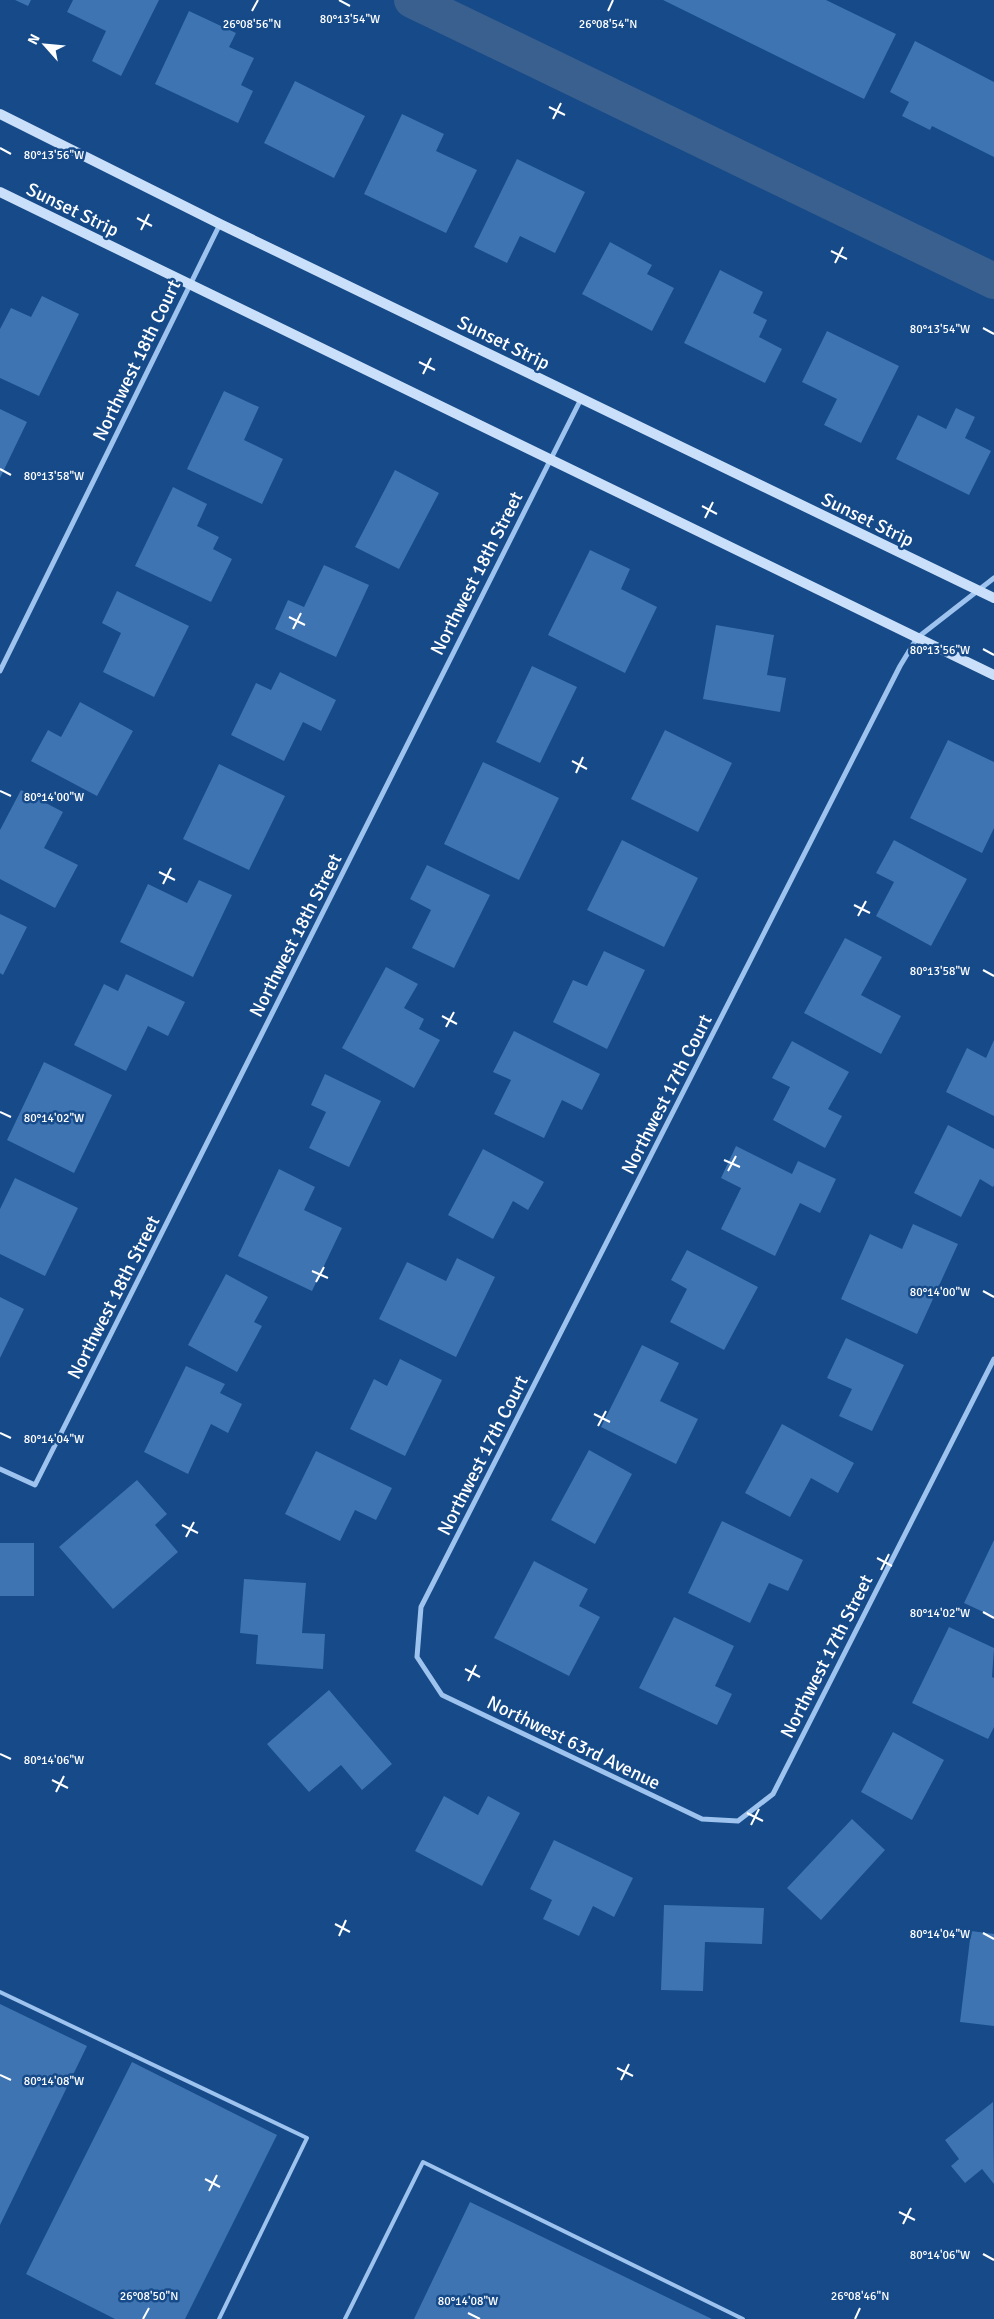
<svg xmlns="http://www.w3.org/2000/svg" width="994" height="2319" viewBox="0 0 994 2319" font-family="Signika,sans-serif">
	<style>
		.lines { fill: none; stroke-linecap: round; stroke-linejoin: round }
		.canal { stroke: #39608e; stroke-width: 36 }
		.building { fill: #3e74b2 }
		.lane { stroke: #9dc3ee; stroke-width: 4 }
		.street { stroke: #9dc3ee; stroke-width: 5 }
		.secondary { stroke: #cae0fa; stroke-width: 10 }
		.ticks { fill: none; stroke: #fff; stroke-width: 2 }
		.labels { text-anchor: middle; stroke-width: 5; stroke-linejoin: round; paint-order: stroke }
		.street-label { font-size: 19px; fill: #fff; stroke: #164a88 }
		.ticks-label { font-size: 12px; text-anchor: middle; fill: #fff; stroke: #164a88; stroke-width: 5; stroke-linejoin: round; paint-order: stroke }
	</style>
	<rect width="100%" height="100%" fill="#164a88"/>
	<g class="lines">
		<path class="canal" d="M412 0 994 281"/>
	</g>
	<path class="building" d="M15 0H31L28 6Z
		M73 0H159L121 76 92 61 106 31 67 12Z
		M663 0H826L896 34 864 99Z
		M189 11 236 33 229 47 254 58 241 85 253 91 238 123 155 84Z
		M915 41 994 82V157L932 126 930 130 902 116 909 102 890 92Z
		M295 81 365 116 334 178 264 143Z
		M402 114 444 134 436 151 477 170 446 233 364 194Z
		M517 159 585 192 555 253 520 236 507 263 474 247Z
		M610 242 652 265 647 274 674 288 652 331 582 294Z
		M720 270 763 292 753 313 767 320 759 337 782 349 765 383 684 343Z
		M42 296 79 314 39 396 0 378V329L11 308 31 317Z
		M827 331 899 366 861 443 824 425 837 399 802 382Z
		M224 391 259 407 244 440 283 459 262 504 187 469Z
		M956 408 975 417 965 438 991 451 969 495 896 459 918 415 946 429Z
		M0 409 27 422 0 478Z
		M395 470 439 493 399 569 355 547Z
		M173 487 207 504 197 526 219 537 213 549 232 559 211 602 135 566Z
		M590 550 630 569 621 589 657 607 625 673 548 635Z
		M324 565 369 585 336 657 275 629 288 600 304 607Z
		M117 591 189 626 154 697 103 672 121 633 102 623Z
		M716 625 774 635 767 675 786 678 780 712 703 699Z
		M532 666 577 687 540 763 496 742Z
		M280 672 336 700 321 731 303 722 284 761 231 735 256 683 271 690Z
		M80 702 133 731 97 796 31 761 48 730 61 737Z
		M665 730 732 763 698 832 631 799Z
		M948 740 994 762V828L982 853 910 818Z
		M483 762 559 798 519 880 444 844Z
		M219 764 285 796 249 870 183 839Z
		M21 790 63 812 44 848 78 865 55 908 0 879V830Z
		M622 840 698 878 664 947 587 910Z
		M894 840 967 879 931 946 876 916 894 882 876 873Z
		M427 865 490 895 454 968 412 948 431 910 410 899Z
		M199 880 232 895 193 977 120 942 148 884 187 903Z
		M0 914 27 927 3 975 0 973Z
		M845 938 882 957 861 995 901 1016 881 1054 804 1013Z
		M604 951 645 970 607 1049 553 1022 573 980 587 986Z
		M386 967 418 984 404 1008 424 1019 419 1029 440 1040 414 1088 342 1048Z
		M126 974 185 1002 168 1036 148 1026 126 1071 74 1045 104 984 118 991Z
		M514 1031 600 1074 582 1110 562 1100 544 1138 494 1114 511 1080 493 1072Z
		M994 1040V1116L946 1092 967 1048 986 1058Z
		M792 1041 849 1072 828 1109 842 1116 825 1148 773 1120 790 1087 772 1078Z
		M44 1062 112 1095 74 1173 7 1140Z
		M325 1074 381 1101 349 1167 309 1148 326 1112 311 1105Z
		M948 1125 994 1149V1185L993 1187 980 1179 961 1217 914 1193Z
		M736 1146 792 1174 798 1161 836 1179 820 1213 800 1203 775 1256 721 1229 741 1188 721 1178Z
		M483 1149 544 1182 528 1210 513 1201 493 1239 448 1215Z
		M279 1169 315 1187 304 1210 342 1228 312 1291 238 1256Z
		M15 1178 78 1208 45 1276 0 1254V1209Z
		M913 1224 958 1244 917 1334 841 1299 870 1234 902 1249Z
		M687 1250 758 1287 724 1350 670 1322 687 1289 671 1280Z
		M457 1258 495 1277 456 1357 379 1319 407 1262 446 1281Z
		M226 1274 268 1297 254 1322 262 1326 237 1372 188 1345Z
		M0 1297 24 1309 0 1358Z
		M846 1338 904 1365 872 1431 839 1416 852 1389 827 1378Z
		M642 1345 679 1363 660 1401 698 1419 676 1464 601 1427Z
		M400 1359 442 1380 405 1456 350 1429 374 1379 387 1386Z
		M186 1366 225 1384 220 1393 242 1404 228 1433 211 1424 188 1474 144 1452Z
		M782 1424 854 1463 838 1493 811 1478 790 1517 745 1493Z
		M589 1450 632 1474 595 1544 551 1520Z
		M316 1451 392 1488 376 1520 355 1510 340 1541 285 1514Z
		M137 1480 167 1514 155 1525 178 1552 113 1609 59 1547Z
		M722 1521 803 1560 788 1591 769 1583 750 1623 688 1593Z
		M994 1540V1617L964 1603Z
		M0 1543H34V1596H0Z
		M534 1561 588 1589 579 1606 600 1617 569 1676 494 1638Z
		M244 1579 306 1583 302 1633 325 1634 323 1669 256 1664 258 1635 240 1633Z
		M674 1617 734 1646 715 1686 732 1694 717 1725 639 1688Z
		M949 1627 994 1648 992 1677 994 1678V1727L988 1739 912 1703Z
		M329 1690 392 1764 362 1790 341 1765 309 1792 267 1744Z
		M893 1732 944 1760 912 1820 861 1792Z
		M444 1796 478 1815 488 1796 520 1813 482 1886 415 1851Z
		M852 1819 885 1850 821 1920 787 1888Z
		M554 1840 633 1878 614 1917 593 1906 579 1936 543 1919 552 1900 530 1889Z
		M664 1905 764 1908 762 1944 705 1942 703 1991 661 1990Z
		M971 1931 994 1934V2026L960 2022Z
		M0 2004 87 2046 0 2225Z
		M132 2062 277 2135 185 2319H115L26 2274Z
		M993 2102 994 2184 982 2169 965 2183 951 2166 959 2159 945 2140Z
		M470 2202 712 2319H414Z"/>
	<g class="lines">
		<path class="lane" d="M0 1992 307 2138 219 2319
			M345 2319 423 2162 743 2319"/>
		<path class="street" d="M994 578 917 638 900 666 421 1607 417 1657 442 1695 702 1819 738 1821 773 1794 994 1359
			M0 671 220 224
			M0 1469 35 1485 581 399"/>
		<path class="secondary" d="M0 114 220 224 994 598
			M0 192 994 675"/>
	</g>
	<path class="ticks" d="M339 0 350 6M252 11 258 0M608 11 613 0M549 107 565 115M553 119 561 103M0 148 11 154M137 218 152 226M141 230 149 214M831 251 847 259M835 263 843 247M983 328 994 334M419 362 435 370M423 374 431 358M0 469 11 475M702 506 717 514M705 518 713 502M289 617 305 625M293 629 301 613M983 649 994 655M572 761 587 769M576 773 583 757M0 791 11 796M159 872 175 880M163 884 171 868M854 905 870 913M858 916 866 901M983 970 994 976M442 1016 457 1024M446 1027 454 1012M0 1112 11 1117M724 1160 740 1167M728 1171 736 1156M312 1271 328 1278M316 1282 324 1267M983 1291 994 1297M594 1414 610 1422M598 1426 606 1411M0 1433 11 1438M182 1525 198 1533M186 1537 194 1522M877 1558 892 1566M881 1570 889 1554M983 1612 994 1618M465 1669 480 1677M468 1681 476 1665M0 1754 11 1759M52 1780 68 1788M56 1792 64 1776M747 1813 763 1821M751 1825 759 1809M335 1924 350 1932M983 1933 994 1939M339 1936 346 1920M617 2068 633 2076M0 2075 11 2080M621 2080 629 2064M205 2179 220 2187M209 2191 217 2175M899 2212 915 2220M903 2224 911 2208M983 2254 994 2260M468 2313 480 2319M143 2319 149 2308M855 2319 860 2308"/>
	<g class="labels">
		<g class="street-label">
			<text transform="translate(73 209) rotate(26)" y="7">Sunset Strip</text>
			<text transform="translate(504 342) rotate(26)" y="7">Sunset Strip</text>
			<text transform="translate(136 360) rotate(-64)" y="7">Northwest 18th Court</text>
			<text transform="translate(868 519) rotate(26)" y="7">Sunset Strip</text>
			<text transform="translate(476 573) rotate(-63)" y="7">Northwest 18th Street</text>
			<text transform="translate(295 935) rotate(-63)" y="7">Northwest 18th Street</text>
			<text transform="translate(666 1094) rotate(-63)" y="7">Northwest 17th Court</text>
			<text transform="translate(113 1297) rotate(-63)" y="7">Northwest 18th Street</text>
			<text transform="translate(482 1455) rotate(-63)" y="7">Northwest 17th Court</text>
			<text transform="translate(826 1656) rotate(-63)" y="7">Northwest 17th Street</text>
			<text transform="translate(574 1742) rotate(26)" y="7">Northwest 63rd Avenue</text>
		</g>
	</g>
	<g class="ticks-label">
		<text x="350" y="23">80°13'54"W</text>
		<text x="252" y="28">26°08'56"N</text>
		<text x="608" y="28">26°08'54"N</text>
		<text x="54" y="159">80°13'56"W</text>
		<text x="940" y="333">80°13'54"W</text>
		<text x="54" y="480">80°13'58"W</text>
		<text x="940" y="654">80°13'56"W</text>
		<text x="54" y="801">80°14'00"W</text>
		<text x="940" y="975">80°13'58"W</text>
		<text x="54" y="1122">80°14'02"W</text>
		<text x="940" y="1296">80°14'00"W</text>
		<text x="54" y="1443">80°14'04"W</text>
		<text x="940" y="1617">80°14'02"W</text>
		<text x="54" y="1764">80°14'06"W</text>
		<text x="940" y="1938">80°14'04"W</text>
		<text x="54" y="2085">80°14'08"W</text>
		<text x="940" y="2259">80°14'06"W</text>
		<text x="149" y="2300">26°08'50"N</text>
		<text x="860" y="2300">26°08'46"N</text>
		<text x="468" y="2305">80°14'08"W</text>
	</g>
	<g transform="translate(45 45) rotate(297)" stroke="#164a88" stroke-width="4" paint-order="stroke">
	<path d="M0-4L9 19L0 12L-9 19Z" fill="#ffffff"/>
	<text y="-8" font-size="14" font-weight="bold" text-anchor="middle" fill="#ffffff">N</text>
	</g>
</svg>
